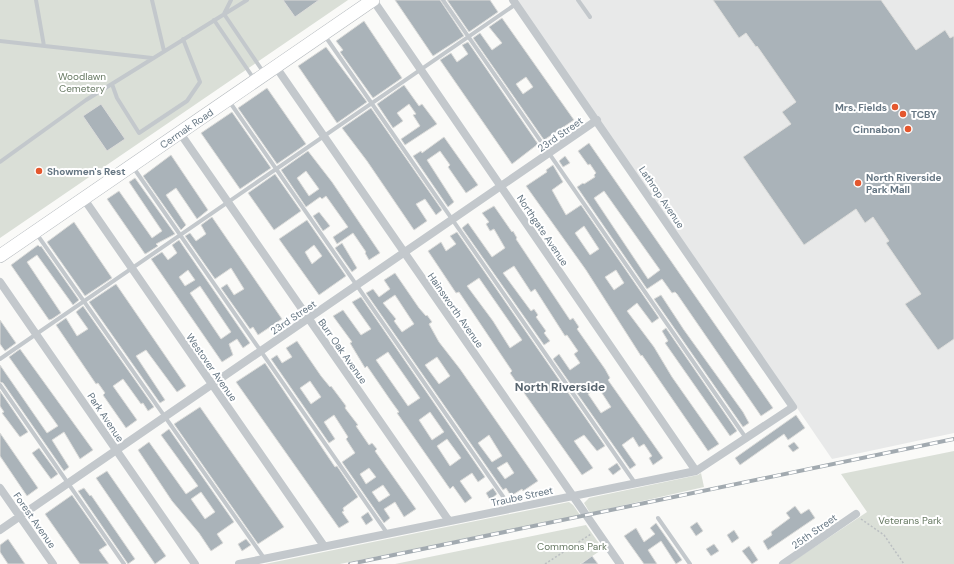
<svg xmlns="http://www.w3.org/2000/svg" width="954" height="564" viewBox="0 0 954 564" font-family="'DM Sans',sans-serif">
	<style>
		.built { fill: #e8e9e9 }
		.green { fill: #dadfd7 }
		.building { fill: #aab3b9; stroke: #dcdcda; fill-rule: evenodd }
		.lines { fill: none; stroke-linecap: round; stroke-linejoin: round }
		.primary-casing { stroke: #b5babe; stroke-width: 14 }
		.path { stroke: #bbbfc2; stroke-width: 1.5; stroke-dasharray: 2 2; stroke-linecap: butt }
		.lane { stroke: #c3c8cc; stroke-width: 4 }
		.street { stroke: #c3c8cc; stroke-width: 8 }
		.primary { stroke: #fff; stroke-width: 13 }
		.rail-casing { stroke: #a2aab0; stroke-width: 4 }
		.rail { stroke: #fff; stroke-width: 2.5; stroke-dasharray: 8; stroke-linecap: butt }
		.poi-dot { fill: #e4572e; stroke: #fff; stroke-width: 1.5 }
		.labels { text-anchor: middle; stroke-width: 4; stroke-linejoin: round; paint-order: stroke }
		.park-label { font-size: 10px; fill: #687a64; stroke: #fff }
		.poi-label { font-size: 10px; font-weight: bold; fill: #657683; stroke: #fff; text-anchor: start }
		.street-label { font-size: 10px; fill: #657683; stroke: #fff }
		.quarter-label { font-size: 12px; font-weight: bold; fill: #57646e; stroke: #fff }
	</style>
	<rect width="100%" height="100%" fill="#fafaf8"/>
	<path class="built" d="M517 0H954V433L832 459Z"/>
	<path class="green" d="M0 0H348L0 238Z
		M954 451V564H789L867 512 841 474Z
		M701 473 704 487 590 513 584 503 589 498 698 475Z
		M569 502 573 505 580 515 340 564H265Z
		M586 525 603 549 580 564H395Z"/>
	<path class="building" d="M283 0H319L295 17Z
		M395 0H440L464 36 433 56Z
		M447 0H490L498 12 469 32Z
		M713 0H881L916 50 945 30 950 38 954 36V339L938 350 905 304 921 294 886 243 889 241 873 217 865 223 856 209 804 245 743 157 791 124 782 112 796 102 757 46 756 47 746 33 739 38Z
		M502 18 574 120 544 140 473 38 480 33 492 50 502 43 489 27ZM526 77 533 87 523 94 516 84Z
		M364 21 402 78 373 98 340 52 343 50 336 41Z
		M468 42 538 144 512 164 440 60 451 53 457 62 468 54 462 45Z
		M326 47 367 102 337 123 298 66Z
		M404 85 419 106 422 104 437 124 405 145 401 139 420 126 413 115 416 114 409 104 397 113 403 121 393 128 377 104Z
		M267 88 306 144 277 164 238 108Z
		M101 104 125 139 107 151 83 116Z
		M371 108 442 210 436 215 425 199 416 204 427 221 414 230 367 161 342 128Z
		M232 112 271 168 240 189 201 133Z
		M444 137 478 185 466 193 448 167 450 165 440 151 427 160 454 202 448 207 413 156 421 151 422 153Z
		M589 143 773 408 761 416 677 294 675 292 672 293 662 279 647 289 577 187 583 183 584 184 595 177 594 175 596 173 590 164 588 165 578 151ZM604 191 660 270 648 279 594 198Z
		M308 151 332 182 380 253 369 260 365 253 366 252 353 233 337 244 333 237 348 227 326 196 322 199 320 197 306 207 281 170ZM306 171 319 189 309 196 297 178Z
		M171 155 208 210 197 219 176 188 166 195 186 225 181 230 143 176Z
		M565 156 570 163 563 167 559 161Z
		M553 165 563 182 552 190 566 215 581 205 659 318 652 323 637 303 627 311 654 347 672 377 719 444 708 451 642 355 641 356 586 270 526 186 547 172 546 170ZM584 226 599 249 590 255 575 233ZM616 270 624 283 614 290 605 277Z
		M275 174 301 211 274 230 248 193Z
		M135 178 175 234 156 244 158 246 147 253 145 254 107 199 119 191 152 238 162 231 129 182Z
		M494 206 512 232 513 231 517 238 516 239 570 320 573 318 579 327 577 329 605 369 610 378 608 380 663 458 653 465 649 458 652 456 644 444 639 447 633 437 622 445 636 465 630 469 553 359 559 354 570 370 580 363 574 354 578 351 567 335 565 336 535 289 531 292 514 266 503 273 531 311 534 309 538 315 536 317 546 331 544 333 550 341 544 345 462 228 468 223 492 257 505 248 494 229 490 231 486 224 489 222 482 213ZM598 387 611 407 601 413 588 394Z
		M319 212 330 226 323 231 313 216Z
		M212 217 282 319 258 335 253 327 250 329 221 288 227 284 234 295 244 289 231 268 215 279 185 236 190 233 196 241 206 234 201 225Z
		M307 220 346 276 319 295 279 239ZM314 245 322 256 312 264 305 252Z
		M74 222 112 278 85 296 47 242Z
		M457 232 605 446 597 451 584 435 574 441 593 468 582 475 510 373 512 371 459 292 456 293 428 251 441 242 446 251 456 244 450 236ZM479 278 522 340 510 348 493 321 467 286Z
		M179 240 250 343 243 348 237 339 229 344 233 355 222 362 151 259 162 252 168 260 177 253 172 245ZM188 270 195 280 185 286 179 277ZM200 286 231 332 221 339 190 293Z
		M342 243 357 268 352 272 335 248Z
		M38 245 40 247 41 246 79 300 73 305 37 255 27 262 61 313 52 319 49 320 11 265Z
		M395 273 419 308 426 316 427 315 432 322 429 324 439 342 460 369 538 481 523 491 522 489 511 496 506 488 503 490 366 293 373 289 379 297 390 289 384 280ZM395 295 414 324 402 332 394 321 396 319 383 303ZM437 357 450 376 439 384 425 365ZM489 435 502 456 492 462 478 443ZM507 462 514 473 505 479 497 468Z
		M116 284 186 386 177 392 146 350 136 356 165 400 160 403 89 302Z
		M661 295 684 330 743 412 749 423 743 427 654 299Z
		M361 297 485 477 478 482 472 473 460 481 472 498 465 503 453 486 450 489 397 413 399 412 391 401 367 366 365 368 350 343 352 342 333 316 343 310 361 335 371 329 352 302ZM388 352 420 398 408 406 376 360ZM430 412 444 432 432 440 419 420ZM447 439 461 458 450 466 437 446Z
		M83 306 154 407 148 411 143 403 141 404 123 379 113 386 137 420 126 428 103 395 105 393 98 383 96 384 56 325 66 318 77 336 88 329 76 312Z
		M0 320 16 343 5 351 0 344Z
		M666 328 737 431 730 436 665 343 668 341 662 331Z
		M297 341 321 376 330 387 331 386 346 406 345 408 358 425 356 426 369 445 372 443 377 449 375 451 416 509 404 517 395 502 384 509 390 518 384 523 342 462 355 453 346 439 348 437 334 415 324 422 335 439 329 443 271 359 277 355 282 363 292 357 286 348ZM310 381 321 397 311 404 300 388ZM369 468 376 477 366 484 360 474ZM383 485 390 495 379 502 372 492Z
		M20 349 93 450 80 459 64 432 52 440 69 467 64 471 3 383 0 382V365L47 433 58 426 9 357Z
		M265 363 335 467 337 466 358 497 343 508 344 511 342 512 349 522 339 528 236 382Z
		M0 391 28 432 20 437 2 413 4 412 0 406Z
		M200 407 284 527 258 544 174 424Z
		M796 415 805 428 788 440 784 434 740 465 735 458Z
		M169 429 234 522 217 534 223 543 211 551 199 533 172 501 138 450 149 442 186 494 198 486 161 435ZM201 492 215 512 205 519 191 499Z
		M0 433 38 488 27 496 0 456Z
		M794 442 799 448 793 452 788 446Z
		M39 448 58 474 51 479 32 453Z
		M617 463 621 469 613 475 608 469Z
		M107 471 166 556 155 564 96 478Z
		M84 488 90 496 91 495 135 559 128 564 78 491Z
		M493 488 497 494 490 500 486 493Z
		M72 495 107 545 99 550 109 564H80L45 514Z
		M795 506 801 514 809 509 815 518 768 550 763 541 772 535 771 532 790 518 786 513Z
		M368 512 373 520 366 525 361 517Z
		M697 522 703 531 696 536 690 527Z
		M656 523 682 560 676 564 661 541 648 550 657 564H644L624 536 636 528 644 542 655 534 650 528Z
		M734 530 739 538 732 543 727 535Z
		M8 539 19 555 25 564H8L0 552V545Z
		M246 539 251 545 242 551 238 544Z
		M714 544 719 551 711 556 706 549Z
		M749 546 758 560 752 564 742 551Z
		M592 556 598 564H581Z"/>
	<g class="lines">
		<g class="primary-casing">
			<g id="primary">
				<path id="s1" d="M0 256 373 0"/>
			</g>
		</g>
		<path class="path" d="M861 519 884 535 904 564
			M545 564 591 534"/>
		<path class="lane" d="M36 0 44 46
			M152 0 164 51
			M231 0 224 14 264 73
			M443 0 746 438
			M578 0 590 17
			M214 20 254 79
			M325 36 635 483
			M0 41 152 58
			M112 84 117 98 139 133 187 101 200 82 183 39
			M229 101 511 508
			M0 162 86 100 247 0
			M133 167 387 533
			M36 233 264 558
			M0 359 516 4
			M0 385 124 564
			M658 518 690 564"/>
		<path class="street" d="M373 0 696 471
			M276 67 620 564
			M180 133 449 521
			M84 199 324 546
			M0 282 195 564
			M0 488 53 564
			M0 530 597 120
			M239 564 696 471 793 407 513 0
			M783 564 856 514"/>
		<use href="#primary" class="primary"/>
		<g class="rail-casing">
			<path id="rail" d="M350 564 954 439"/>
		</g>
		<use href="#rail" class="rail"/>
	</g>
	<g class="poi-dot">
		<circle cx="895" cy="107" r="4"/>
		<circle cx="903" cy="114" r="4"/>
		<circle cx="908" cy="129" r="4"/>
		<circle cx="39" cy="171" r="4"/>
		<circle cx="858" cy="183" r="4"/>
	</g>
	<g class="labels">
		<g class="park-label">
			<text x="82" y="80">Woodlawn<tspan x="82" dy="12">Cemetery</tspan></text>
			<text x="910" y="524">Veterans Park</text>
			<text x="572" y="550">Commons Park</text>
		</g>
		<g class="poi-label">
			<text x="887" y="111" text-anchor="end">Mrs. Fields</text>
			<text x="911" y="118">TCBY</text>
			<text x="900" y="133" text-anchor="end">Cinnabon</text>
			<text x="47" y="175">Showmen's Rest</text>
			<text x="866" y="181">North Riverside<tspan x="866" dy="12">Park Mall</tspan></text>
		</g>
		<g class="street-label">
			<text dy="4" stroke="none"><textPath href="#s1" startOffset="226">Cermak Road</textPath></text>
			<text transform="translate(560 134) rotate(-35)" y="4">23rd Street</text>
			<text transform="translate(662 197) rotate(56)" y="4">Lathrop Avenue</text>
			<text transform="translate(543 230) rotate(56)" y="4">Northgate Avenue</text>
			<text transform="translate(456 310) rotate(55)" y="4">Hainsworth Avenue</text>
			<text transform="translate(293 317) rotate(-34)" y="4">23rd Street</text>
			<text transform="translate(343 351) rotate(55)" y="4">Burr Oak Avenue</text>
			<text transform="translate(212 367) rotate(55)" y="4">Westover Avenue</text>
			<text transform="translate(106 417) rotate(56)" y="4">Park Avenue</text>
			<text transform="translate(522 496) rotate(-12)" y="4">Traube Street</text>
			<text transform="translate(35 520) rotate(55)" y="4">Forest Avenue</text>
			<text transform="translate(814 531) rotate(-35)" y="4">25th Street</text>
		</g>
		<g class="quarter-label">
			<text x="560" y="391">North Riverside</text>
		</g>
	</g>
</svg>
